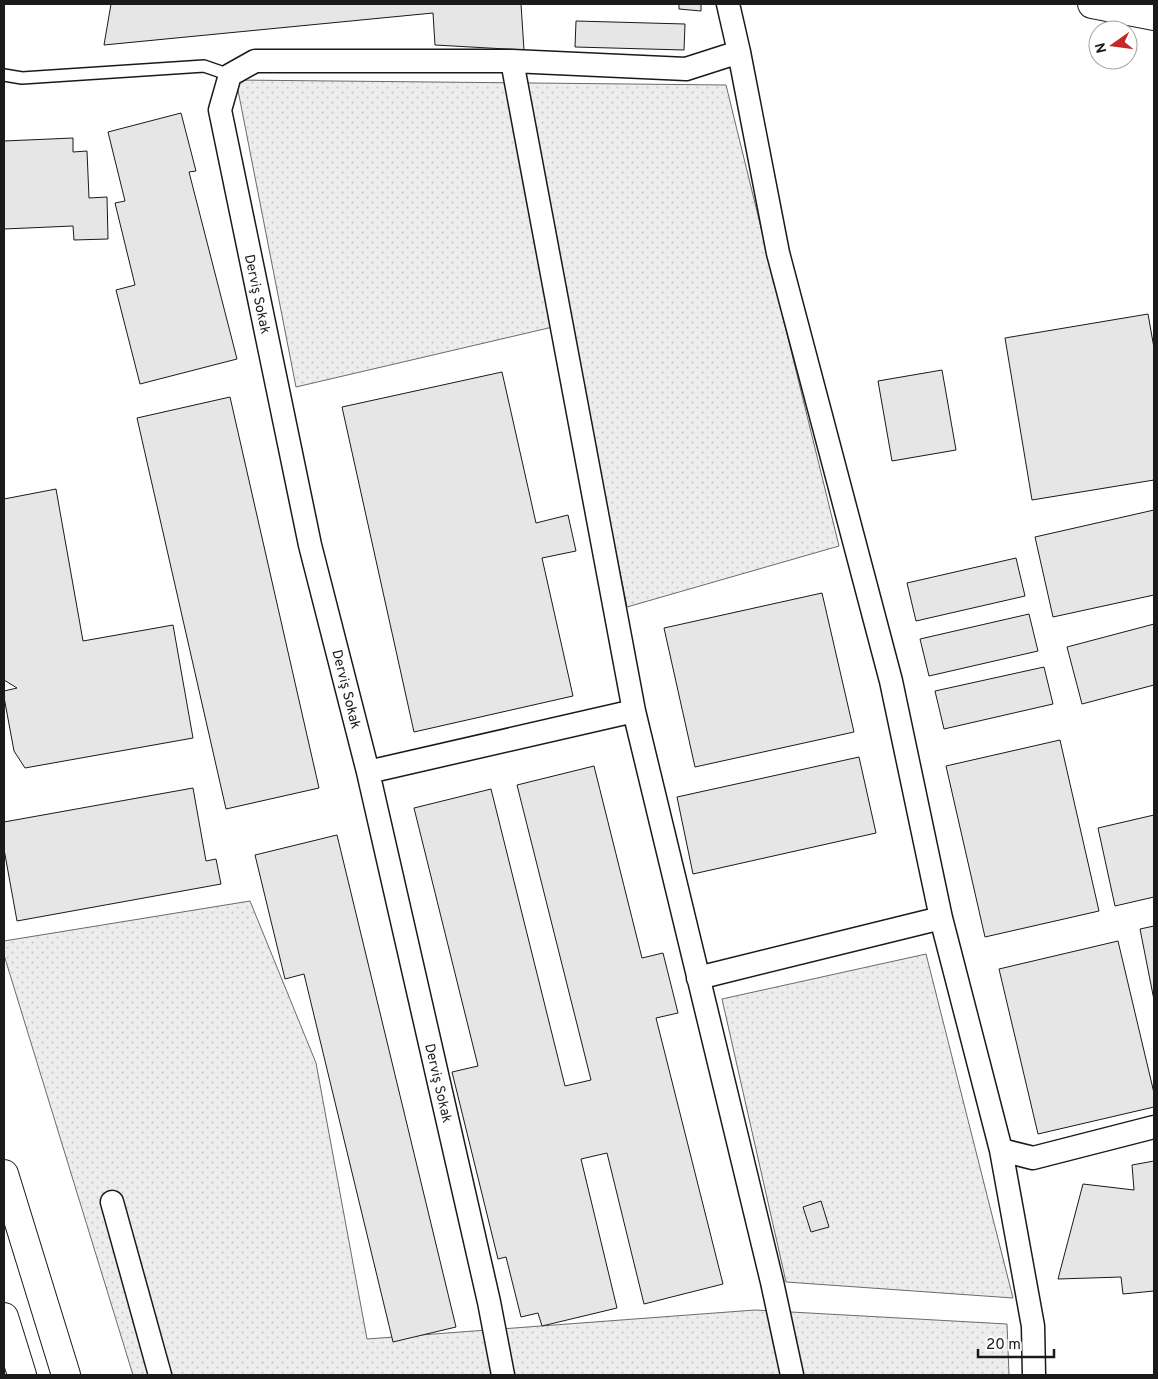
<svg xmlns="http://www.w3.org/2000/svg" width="1158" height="1379" viewBox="0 0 1158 1379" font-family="Overpass,sans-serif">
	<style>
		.grass { fill: url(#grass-dots); stroke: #6a6a6a }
		.building { fill: #e6e6e6; stroke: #1a1a1a }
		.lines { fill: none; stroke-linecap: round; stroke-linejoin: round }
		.lane-casing { stroke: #1a1a1a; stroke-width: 14 }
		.street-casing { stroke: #1a1a1a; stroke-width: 25 }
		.secondary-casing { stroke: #1a1a1a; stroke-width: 30 }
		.highway-casing { stroke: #1a1a1a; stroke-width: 30 }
		.lane { stroke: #fff; stroke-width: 11 }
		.street { stroke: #fff; stroke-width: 22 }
		.secondary { stroke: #fff; stroke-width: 28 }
		.highway { stroke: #fff; stroke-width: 28 }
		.labels { text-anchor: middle; stroke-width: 4; stroke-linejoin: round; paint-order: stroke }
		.street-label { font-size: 14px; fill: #1a1a1a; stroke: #fff }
	</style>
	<defs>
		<pattern id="grass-dots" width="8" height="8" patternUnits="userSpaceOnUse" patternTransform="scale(1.25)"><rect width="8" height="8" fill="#ededed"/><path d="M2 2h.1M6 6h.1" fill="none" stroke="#cbcbcb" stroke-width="1.8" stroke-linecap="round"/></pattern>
	</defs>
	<rect width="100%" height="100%" fill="#fff"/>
	<path class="grass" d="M236 80 726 85 839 546 627 607 570 323 296 387Z
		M250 901 316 1063 367 1339 755 1310 1007 1324 1009 1375H133L4 955V941Z
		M926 954 1013 1298 786 1282 722 999Z"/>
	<path class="building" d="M111 4H521L524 50 435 45 433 13 104 45Z
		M679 4H701V11L679 9Z
		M576 21 685 24 684 50 575 47Z
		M181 113 196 171 189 172 237 359 140 384 116 290 135 285 115 203 125 201 108 132Z
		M73 138V152L87 151 89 198 107 197 108 239 74 240 73 226 4 229V141Z
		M1148 314 1154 348V480L1032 500 1005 338Z
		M942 370 956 450 892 461 878 381Z
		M502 372 536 523 568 515 576 551 542 558 573 696 414 732 342 407Z
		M230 397 319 788 226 809 137 418Z
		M56 489 83 641 173 625 193 738 25 768 14 751 4 697V691L17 688 4 680V499Z
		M1154 510V595L1053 617 1035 537Z
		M1016 558 1025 596 916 621 907 583Z
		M822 593 854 732 695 767 664 628Z
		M1029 614 1038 651 929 676 920 639Z
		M1154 624V685L1082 704 1067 647Z
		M1044 667 1053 704 944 729 935 691Z
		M1060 740 1099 911 985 937 946 766Z
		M859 757 876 833 693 874 677 797Z
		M594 766 642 958 663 953 678 1013 656 1018 723 1284 644 1304 607 1153 581 1159 617 1308 542 1326 538 1313 521 1317 506 1257 498 1259 452 1072 478 1066 414 808 491 789 565 1086 591 1080 517 785Z
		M193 788 206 861 216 859 221 884 17 921 4 849V822Z
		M1154 815V897L1115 906 1098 828Z
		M337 835 456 1327 393 1342 304 974 285 979 255 855Z
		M1154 926V1000L1140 929Z
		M1118 941 1154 1093V1107L1038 1134 999 969Z
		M1154 1161V1291L1123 1294 1121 1277 1058 1279 1083 1184 1134 1190 1132 1165Z
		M821 1201 829 1227 811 1232 803 1207Z"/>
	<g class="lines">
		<g class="lane-casing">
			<path id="lane" d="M4 75 22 78 204 66 230 75"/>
		</g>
		<g class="street-casing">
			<path id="street" d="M728 4 739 52 778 253 891 681 941 918 1001 1150 1033 1326 1034 1375
				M512 61 634 711 772 1282 792 1375
				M368 772 634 711
				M698 978 941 918
				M1001 1150 1033 1158 1154 1127
				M112 1202 160 1375
				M503 1375 489 1302 368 772 310 545 220 110 230 75 255 61H512L686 69 739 52"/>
		</g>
		<g class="secondary-casing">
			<path id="secondary" d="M1092 4 1154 16"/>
		</g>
		<g class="highway-casing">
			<path id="highway" d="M4 1174 66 1375
				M4 1317 22 1375"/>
		</g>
		<use href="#lane" class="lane"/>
		<use href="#street" class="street"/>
		<use href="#secondary" class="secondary"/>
		<use href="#highway" class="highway"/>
	</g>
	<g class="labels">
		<g class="street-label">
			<text transform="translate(258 294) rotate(78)" y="5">Derviş Sokak</text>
			<text transform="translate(347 689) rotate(76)" y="5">Derviş Sokak</text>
			<text transform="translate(439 1083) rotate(77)" y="5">Derviş Sokak</text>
		</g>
	</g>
	<rect width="1158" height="1379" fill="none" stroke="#1a1a1a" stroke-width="10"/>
	<g transform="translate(1113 45) rotate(256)"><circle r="24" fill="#ffffff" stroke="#a3a3a3"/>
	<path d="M0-4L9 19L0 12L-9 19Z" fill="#c62828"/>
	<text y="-8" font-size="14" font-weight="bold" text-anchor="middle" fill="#1a1a1a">N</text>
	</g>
	<path d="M978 1349v8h76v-8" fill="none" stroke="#1a1a1a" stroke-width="2.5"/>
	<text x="986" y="1349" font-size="15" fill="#1a1a1a" stroke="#ffffff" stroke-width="4" paint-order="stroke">20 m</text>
</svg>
